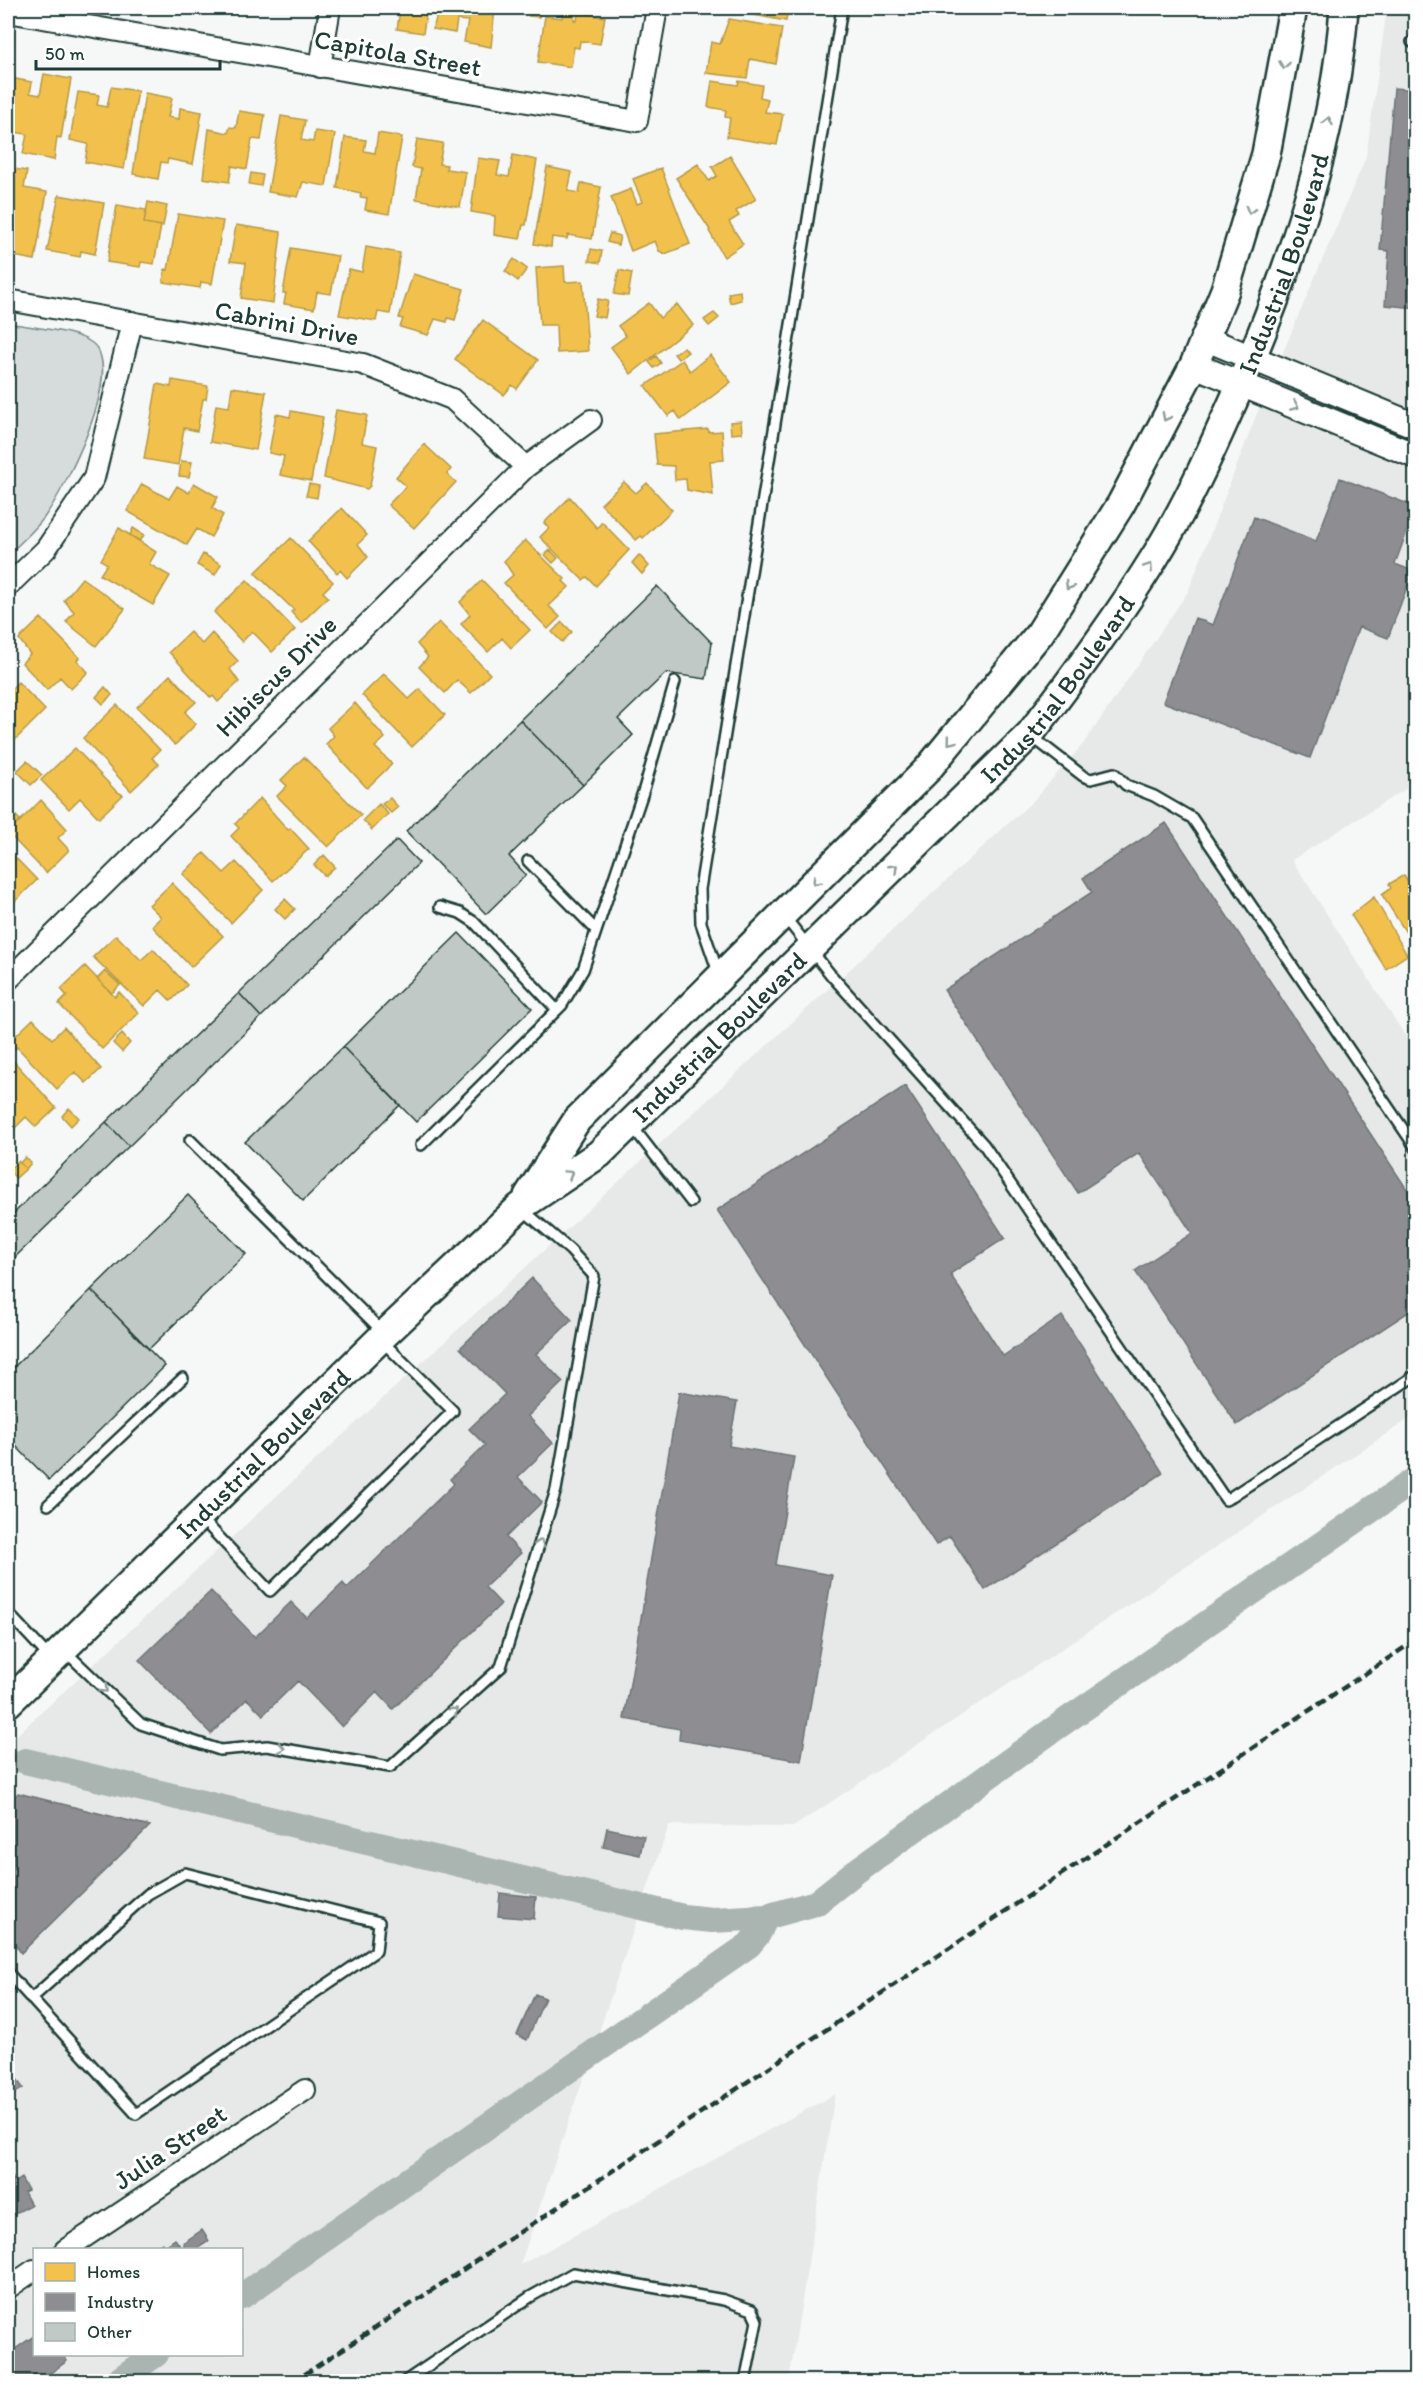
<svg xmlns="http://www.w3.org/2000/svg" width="1423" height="2389" viewBox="0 0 1423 2389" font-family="Itim,sans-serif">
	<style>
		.built { fill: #e6e9e8; fill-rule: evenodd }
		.green { fill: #d6dcdb; stroke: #7a8c88; stroke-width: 1.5 }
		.homes { fill: #f2c14e; stroke: #b39946; stroke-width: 1.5 }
		.industry { fill: #8d8d92; stroke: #6c7576; stroke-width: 1.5 }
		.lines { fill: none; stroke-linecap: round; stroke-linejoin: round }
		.canal { stroke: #aab5b1; stroke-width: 26 }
		.building { fill: #c0c9c6; stroke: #1f3d34; stroke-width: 1.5 }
		.service-casing { stroke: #1f3d34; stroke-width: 14 }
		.minor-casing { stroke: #1f3d34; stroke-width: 24 }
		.tertiary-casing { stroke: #1f3d34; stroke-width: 28 }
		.secondary-casing { stroke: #1f3d34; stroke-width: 32 }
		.service { stroke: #fff; stroke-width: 9 }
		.minor { stroke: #fff; stroke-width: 20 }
		.tertiary { stroke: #fff; stroke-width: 24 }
		.secondary { stroke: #fff; stroke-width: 27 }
		.rail { stroke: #1f3d34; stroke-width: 4.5; stroke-dasharray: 9 4.5; stroke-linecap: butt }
		.oneway { stroke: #8f9e9a }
		.labels { text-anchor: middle; stroke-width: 6; stroke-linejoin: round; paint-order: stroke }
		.street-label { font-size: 26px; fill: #1f3d34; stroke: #fff }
	</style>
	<rect width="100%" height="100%" fill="#f6f7f7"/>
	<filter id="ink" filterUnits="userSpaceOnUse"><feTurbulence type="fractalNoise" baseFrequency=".0167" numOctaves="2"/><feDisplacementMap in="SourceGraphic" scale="12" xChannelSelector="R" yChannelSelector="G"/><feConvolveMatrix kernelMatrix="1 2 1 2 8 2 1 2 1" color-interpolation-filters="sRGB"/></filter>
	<g filter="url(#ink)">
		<path class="built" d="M1387 8H1415V783L1292 860 1415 1051V1415L793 1827 669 1825 520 2265 835 2094 789 2381 8 2382V1743L1033 801 1084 743 1188 592 1256 416 1366 157ZM34 2250H242V2354H34Z"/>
		<path class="green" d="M8 323C29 327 76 330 92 343 127 370 64 491 43 519 33 532 19 544 8 555Z"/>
		<path class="homes" d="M393 8H427L423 33 397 29 400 10Z
			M439 8H495L491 47 464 42 468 21 457 20 455 33 433 29Z
			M531 8H541L539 17 529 16Z
			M738 8H788L786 21 737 12Z
			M563 11 575 13 574 20 577 21 578 13 605 17 600 44 580 41 579 48 574 47 571 67 538 62 545 16 562 18Z
			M729 19 782 28 776 64 750 59 747 78 706 73 711 42 720 44Z
			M44 74 71 79 61 138 57 137 54 160 23 154 27 134 8 131 10 78 32 82 30 93 40 95Z
			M712 81 738 85 739 81 762 85 760 97 768 99 765 112 783 114 777 145 727 137 730 118 725 117 726 110 708 107Z
			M111 87 138 91 124 169 85 162 88 144 70 140 78 92 99 95 97 105 107 107Z
			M145 93 172 98 168 117 179 119 180 108 202 112 193 164 168 159 167 163 161 162 158 179 133 174Z
			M239 111 265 115 261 140 252 139 247 169 232 166 229 182 203 178 209 129 228 133 230 127 236 128Z
			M281 116 305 120 301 140 313 142 315 131 335 134 326 186 303 182 298 197 268 192Z
			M378 133 402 137 389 214 365 210 367 198 360 197 361 193 337 188 345 137 366 140 364 151 375 153Z
			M417 139 443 143 439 164 447 165 446 169 466 172 460 207 416 199 421 169 412 167Z
			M513 155 537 160 526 225H523L520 239 494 235 495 216 471 212 478 158 500 161 497 175 509 177Z
			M730 156 756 199 736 211 739 216 729 222 743 244 724 257 709 231 710 230 676 178 698 164 709 181 717 176 712 167Z
			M547 167 572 172 568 191 579 193 581 183 601 187 592 239 568 235 567 239 552 237 551 247 534 244Z
			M8 168 27 171 24 188 47 192 35 260 8 255Z
			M661 168 690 244 665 254 659 251 655 241 631 251 611 197 631 189 637 204 642 202 633 179Z
			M251 173 263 175 261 186 249 184Z
			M59 195 104 203 95 254 81 251 80 257 47 251Z
			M148 202 167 206 163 226 144 223Z
			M117 205 146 210 144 223 161 226 154 264 141 262 140 267 107 262Z
			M178 214 223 221 212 284 201 282 200 288 163 282 165 269 168 270Z
			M236 225 281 232 273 303 241 298 246 263 230 261Z
			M610 233 620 236 618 245 607 242Z
			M366 247 400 253 390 314 378 312 376 321 339 315 349 269 362 272Z
			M291 248 338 256 331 294 317 292 314 309 284 304 286 293H283Z
			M591 249 602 251 600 263 589 261Z
			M514 259 527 269 518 281 505 271Z
			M564 266 565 282 583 281 588 351 557 353 556 325H540L536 268Z
			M619 270 632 273 628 296 614 294Z
			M413 274 464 289 455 320 448 318 447 322 435 319 428 335 400 327 403 319 399 318Z
			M740 291 741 300 730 303 728 293Z
			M598 299 608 301 605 318 594 316Z
			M649 303 660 318 677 304 693 325 631 374 611 347 626 336 618 326Z
			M714 313 719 318 709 326 704 320Z
			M483 320 538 360 517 389 512 385 504 395 455 359Z
			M684 347 688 352 678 359 674 354Z
			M710 355 731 382 681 420 675 411 668 416 645 386 682 360 690 371Z
			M656 356 661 363 654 368 649 362Z
			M172 380 208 386 206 399H203L197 431 184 428 178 465 144 459 157 384 171 387Z
			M232 387 266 392 256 450 210 442 216 405 229 407Z
			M336 410 367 415 362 443 377 446 370 486 367 489 324 478Z
			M291 411 323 417 311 481 280 475 284 456 269 453 276 414 290 417Z
			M741 421 742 433 731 434 730 422Z
			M708 429 709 432 722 431 724 460 710 461 713 495 687 490 686 479 675 480 674 466 657 465 654 434Z
			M424 444 451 469 447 474 456 482 414 528 388 505 406 486 396 477Z
			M181 461 192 462 189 477 179 476Z
			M624 482 636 493 647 483 672 510 643 538 641 536 636 540 601 504Z
			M194 483 218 497 212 508 223 515 211 537 197 529 187 545 127 511 142 484 169 499 177 486 189 493Z
			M309 484 319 486 317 498 306 496Z
			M570 497 597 528 602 522 629 550 596 586 587 577 583 580 540 537 549 528 544 523Z
			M342 508 367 535 358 544 368 557 347 578 340 570 337 573 308 541Z
			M119 528 156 552 149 564 170 576 153 605 100 575 107 564 101 560Z
			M133 528 144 535 140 541 130 535Z
			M291 538 333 582 323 592 328 597 301 623 291 612 294 610 255 573Z
			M525 540 565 579 563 581 569 587 549 606 560 617 548 629 504 583 513 575 504 561Z
			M550 550 558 558 553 563 545 555Z
			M203 554 221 564 215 575 197 565Z
			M639 555 649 566 642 574 632 563Z
			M82 578 125 609 96 646 66 622 74 612 64 600Z
			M247 580 295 630 272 652 252 631 242 642 214 612Z
			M482 580 530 630 511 648 502 638 488 652 461 624 470 615 460 602Z
			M41 618 80 658 77 660 88 672 71 689 60 677 47 690 22 663 30 654 19 639Z
			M439 622 490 674 471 693 457 680 445 693 419 667 428 657 417 644Z
			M562 622 572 632 562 642 552 632Z
			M190 632 202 644 212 633 238 661 230 669 239 682 218 702 213 696 211 698 169 652Z
			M384 674 409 699 420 689 445 715 412 747 362 695Z
			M170 675 196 702 185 712 196 724 175 745 137 707Z
			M18 682 45 710 13 742 8 737V692Z
			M105 687 112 695 103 704 96 697Z
			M355 703 385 738 375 747 392 764 367 788 326 744 334 736 328 728Z
			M117 705 160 750 152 758 159 764 131 791 83 738Z
			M75 748 116 791 123 795 99 818 80 798 69 809 41 780Z
			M304 757 361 815 328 847 277 796 287 786 281 780Z
			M27 761 42 775 31 785 17 771Z
			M260 798 288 830 290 828 309 849 273 881 231 836 239 828 235 824Z
			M390 798 398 807 391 813 382 804Z
			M41 800 67 829 58 838 69 850 46 873 8 833Z
			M379 804 388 814 372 830 363 820Z
			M9 809 20 820 8 833V811Z
			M8 850 37 880 14 902 8 895Z
			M204 853 224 873 236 862 263 890 231 923 183 874Z
			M324 855 335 867 325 876 314 865Z
			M1416 865V879L1409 869Z
			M1404 875 1416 893 1412 897 1416 902V948L1382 895 1391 888 1389 884Z
			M172 883 223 936 191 967 152 926 161 917 149 905Z
			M1374 897 1407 955 1386 969 1351 915Z
			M285 899 295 909 285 919 275 909Z
			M116 935 141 960 153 949 187 985 171 1001 160 990 144 1006 93 957Z
			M85 966 115 997 119 992 139 1013 102 1049 59 1004 67 996 61 989Z
			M105 971 120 985 112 993 97 979Z
			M33 1019 52 1039 64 1027 101 1069 86 1083 75 1072 57 1089 17 1047 15 1049 9 1042Z
			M122 1034 130 1043 122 1052 113 1043Z
			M10 1057 56 1108 36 1127 26 1117 14 1129 8 1123V1059Z
			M69 1108 79 1118 71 1126 62 1116Z
			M25 1157 31 1163 26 1169 20 1163Z
			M18 1161 26 1169 16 1178 8 1170Z"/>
		<path class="industry" d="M1394 88 1416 90V308L1385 305 1389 251 1380 250Z
			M1340 478 1416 507 1395 564 1413 571 1388 638 1359 627 1310 758 1163 702 1195 618 1213 625 1254 517 1316 541Z
			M1166 823 1416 1203V1307L1237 1425 1135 1271 1192 1233 1139 1153 1078 1193 944 990 1092 892 1083 878Z
			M905 1086 1005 1238 950 1274 1003 1356 1062 1316 1163 1473 985 1590 950 1536 936 1545 717 1210Z
			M532 1278 572 1320 536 1354 563 1382 528 1416 553 1443 518 1477 542 1502 506 1537 521 1553 485 1587 501 1604 393 1709 377 1692 342 1727 298 1681 263 1715 247 1699 211 1734 139 1660 211 1591 255 1637 291 1602 307 1618 343 1583 347 1588 454 1484 450 1479 485 1445 469 1429 505 1394 460 1348Z
			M679 1392 737 1402 729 1446 794 1457 776 1565 832 1575 801 1761 679 1740 680 1729 624 1719Z
			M18 1793 150 1826 21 1953 8 1933V1803Z
			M607 1828 644 1836 640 1855 603 1847Z
			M500 1893 536 1897 534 1919 498 1916Z
			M535 1994 545 1998 527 2040 517 2035Z
			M8 2034 16 2047 8 2052Z
			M8 2053 14 2062 8 2066Z
			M8 2066 23 2088 8 2098Z
			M10 2173 15 2182 21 2178 28 2190 24 2192 31 2205 10 2216 8 2211V2174Z
			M202 2230 209 2241 195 2250H187L183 2243Z
			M175 2239 183 2250H171L168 2244Z
			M162 2243 166 2250H155L154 2249Z
			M34 2336V2354H63L67 2361 38 2382H8V2354Z"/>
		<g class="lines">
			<path class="canal" d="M25 1761 683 1917 712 1920 766 1917 816 1903 855 1872 1054 1729 1416 1479
				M242 2296 749 1945 758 1934 766 1917
				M116 2382 156 2354"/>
		</g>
		<path class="building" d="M657 586 712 643 706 679 666 673 618 719 633 735 583 785 520 720Z
			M520 720 583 785 509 856 526 875 486 914 406 831Z
			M397 840 419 863 261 1017 239 993Z
			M459 933 532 1008 416 1122 343 1047Z
			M239 993 261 1017 129 1146 106 1122Z
			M343 1047 400 1105 303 1201 245 1142Z
			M106 1122 129 1146 8 1264V1219Z
			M188 1195 246 1254 149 1349 91 1290Z
			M91 1290 165 1366 49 1480 8 1438V1373Z"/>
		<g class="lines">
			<g class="service-casing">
				<path id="service" d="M1412 42 1416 43
					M1030 735 1083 776 1091 779 1114 773 1126 785 1154 796 1192 818 1416 1148
					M528 861 596 930
					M440 907 460 913 474 922 557 1010
					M784 916 831 975 984 1145 1226 1500 1416 1375
					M718 972 701 923 700 889 842 8
					M632 1126 691 1202
					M190 1140 383 1332
					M421 1145 562 1005 583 970 644 789 675 682
					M48 1505 183 1378
					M200 1517 270 1591 453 1411 383 1342
					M8 1613 50 1658
					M64 1650 141 1724 220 1750 267 1746 390 1767 501 1667 556 1490 594 1276 570 1250 522 1209
					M8 1973 136 2114 376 1951 379 1922 185 1873 148 1894 31 1999
					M404 2382 530 2297 573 2273 724 2300 752 2310 757 2321 745 2382"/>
			</g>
			<g class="minor-casing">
				<path id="minor" d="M8 12 637 121 657 8
					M320 67 330 8
					M8 300 363 364 452 399 526 467
					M8 586 46 549 94 478 132 322
					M8 980 526 467 591 420
					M65 2250 305 2090
					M8 2288 34 2270"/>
			</g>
			<g class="tertiary-casing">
				<path id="tertiary" d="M1204 338 1416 426
					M1194 365 1416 456"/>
			</g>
			<g class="secondary-casing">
				<g id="secondary">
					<path d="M528 1196 577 1120 927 770 1040 633 1121 504 1194 365 1225 290 1266 154 1293 8"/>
					<path id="s1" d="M8 1703 385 1334 520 1207 599 1154 1030 734C1073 678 1115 621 1153 560 1187 506 1214 445 1240 386 1291 266 1335 139 1344 8"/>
				</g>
			</g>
			<use href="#service" class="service"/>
			<use href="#minor" class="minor"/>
			<use href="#tertiary" class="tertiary"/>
			<use href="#secondary" class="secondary"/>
			<path class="rail" d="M293 2382 1416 1640"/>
		</g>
		<defs><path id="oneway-chevron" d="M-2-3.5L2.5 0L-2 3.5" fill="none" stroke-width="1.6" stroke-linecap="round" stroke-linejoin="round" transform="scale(1.5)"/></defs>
		<g class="oneway">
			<use href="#oneway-chevron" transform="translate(1284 65) rotate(99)"/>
			<use href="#oneway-chevron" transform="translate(1328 121) rotate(-77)"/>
			<use href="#oneway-chevron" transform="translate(1250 210) rotate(106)"/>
			<use href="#oneway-chevron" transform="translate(1295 406) rotate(23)"/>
			<use href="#oneway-chevron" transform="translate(1166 417) rotate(118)"/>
			<use href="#oneway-chevron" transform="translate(1149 567) rotate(-56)"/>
			<use href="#oneway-chevron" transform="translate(1069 586) rotate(122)"/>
			<use href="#oneway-chevron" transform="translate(951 741) rotate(129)"/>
			<use href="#oneway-chevron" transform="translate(894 868) rotate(-44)"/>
			<use href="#oneway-chevron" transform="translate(816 881) rotate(135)"/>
			<use href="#oneway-chevron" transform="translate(569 1174) rotate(-34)"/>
			<use href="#oneway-chevron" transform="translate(540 1543) rotate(-73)"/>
			<use href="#oneway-chevron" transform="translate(104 1689) rotate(44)"/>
			<use href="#oneway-chevron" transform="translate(454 1711) rotate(-43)"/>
			<use href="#oneway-chevron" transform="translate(281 1748) rotate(10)"/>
		</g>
	</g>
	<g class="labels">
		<g class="street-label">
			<text transform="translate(398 53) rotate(10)" y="9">Capitola Street</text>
			<text dy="9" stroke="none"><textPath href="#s1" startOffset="1948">Industrial Boulevard</textPath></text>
			<text transform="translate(287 323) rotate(11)" y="9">Cabrini Drive</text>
			<text transform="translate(276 676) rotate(-45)" y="9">Hibiscus Drive</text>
			<text dy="9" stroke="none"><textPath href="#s1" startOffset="1462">Industrial Boulevard</textPath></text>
			<text dy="9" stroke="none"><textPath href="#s1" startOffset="976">Industrial Boulevard</textPath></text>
			<text dy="9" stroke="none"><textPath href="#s1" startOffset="357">Industrial Boulevard</textPath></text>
			<text transform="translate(170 2147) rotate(-34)" y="9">Julia Street</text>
		</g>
	</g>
	<rect width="1423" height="2389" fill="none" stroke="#fff" stroke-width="30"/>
	<rect x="15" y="15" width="1393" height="2359" fill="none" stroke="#1f3d34" stroke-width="2" filter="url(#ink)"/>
	<rect x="33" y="2248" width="210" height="108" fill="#ffffff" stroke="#a5b1ae" stroke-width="1.5"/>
	<rect x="45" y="2263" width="30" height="18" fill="#f2c14e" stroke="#a5b1ae" stroke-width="1.5"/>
	<text x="87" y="2278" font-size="18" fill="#1f3d34">Homes</text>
	<rect x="45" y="2293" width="30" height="18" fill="#8d8d92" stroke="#a5b1ae" stroke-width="1.5"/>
	<text x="87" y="2308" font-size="18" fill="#1f3d34">Industry</text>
	<rect x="45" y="2323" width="30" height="18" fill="#c0c9c6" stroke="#a5b1ae" stroke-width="1.5"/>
	<text x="87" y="2338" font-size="18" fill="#1f3d34">Other</text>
	<path d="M36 60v9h184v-9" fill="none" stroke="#1f3d34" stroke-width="3"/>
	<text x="45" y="60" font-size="18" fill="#1f3d34" stroke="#ffffff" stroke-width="4.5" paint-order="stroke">50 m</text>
</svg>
